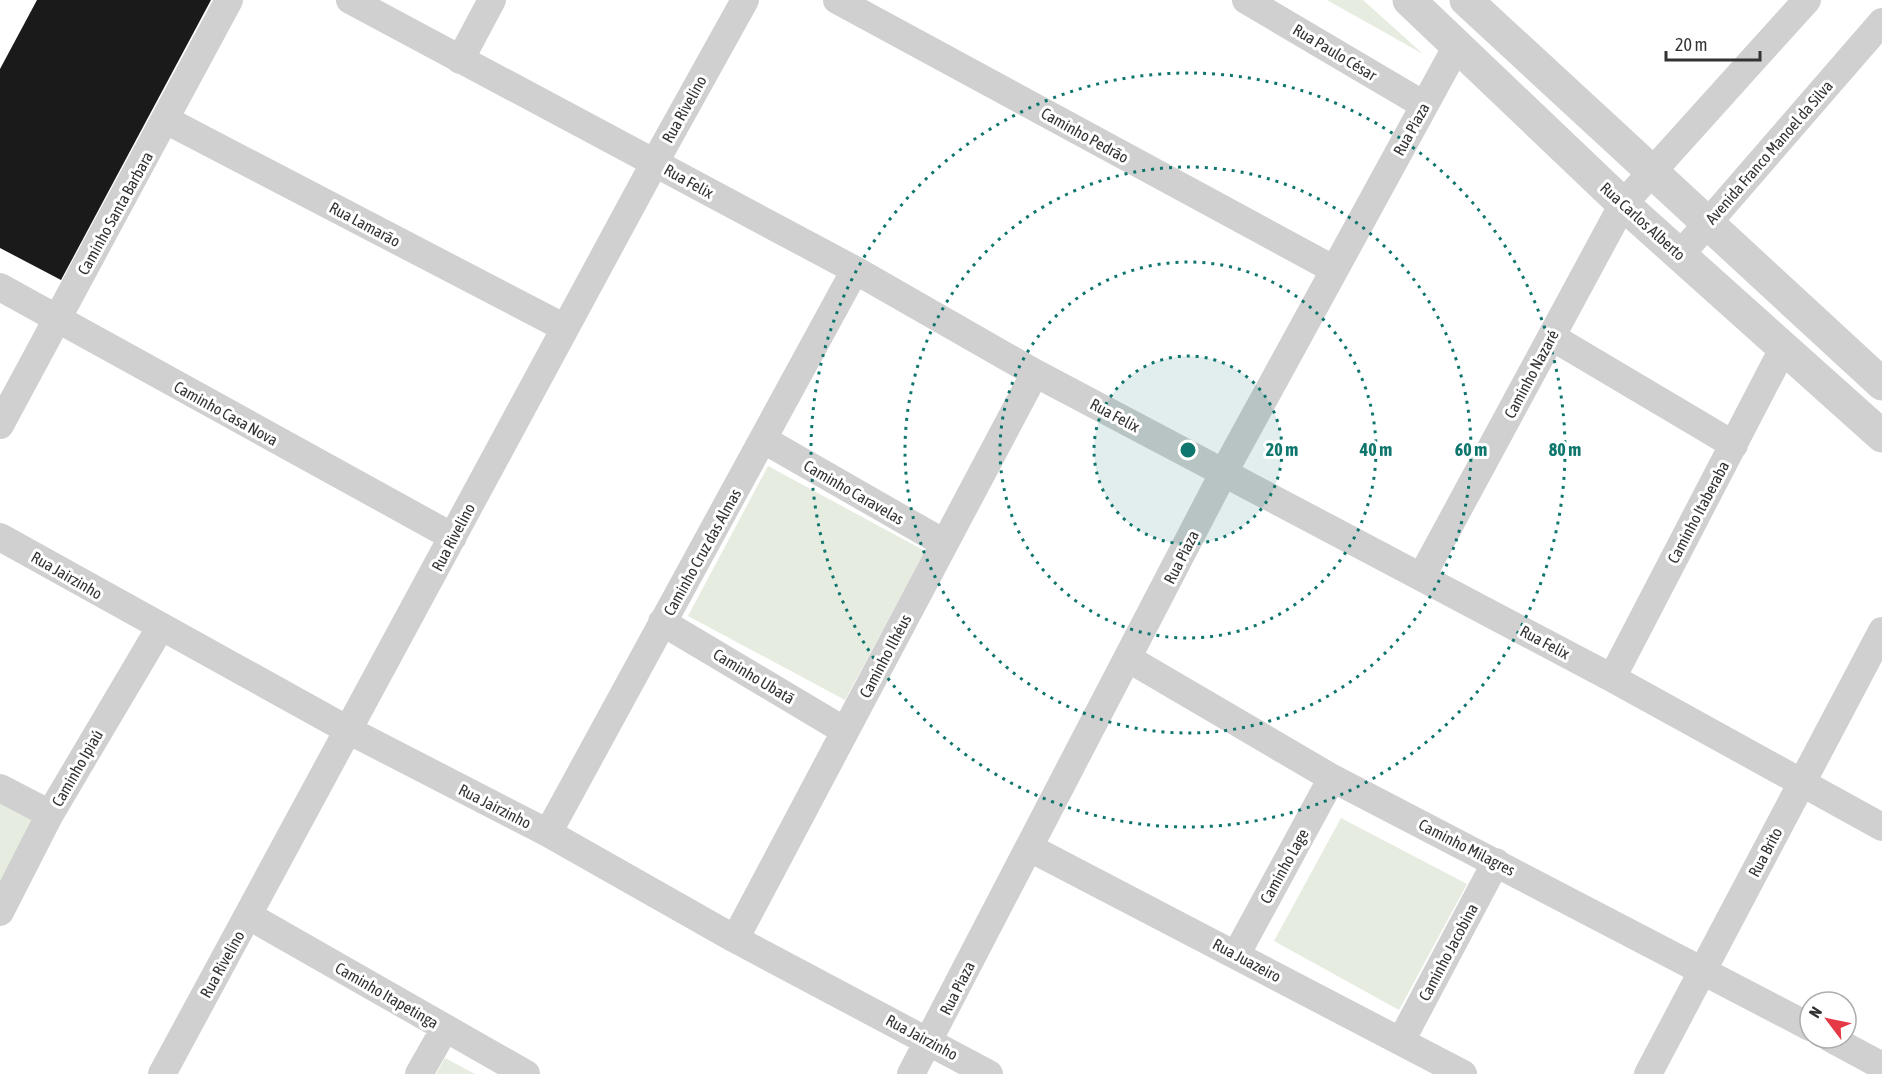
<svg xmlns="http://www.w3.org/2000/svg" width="1882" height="1074" viewBox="0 0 1882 1074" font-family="'Asap Condensed',sans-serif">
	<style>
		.green { fill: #e6ecdf }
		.building { fill: #1a1a1a }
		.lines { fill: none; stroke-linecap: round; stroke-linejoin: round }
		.minor { stroke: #d0d0d0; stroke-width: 28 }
		.tertiary { stroke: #d0d0d0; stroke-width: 33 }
		.ring { fill: none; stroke: #0f766e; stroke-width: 3; stroke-dasharray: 3 6 }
		.labels { text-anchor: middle; stroke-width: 6; stroke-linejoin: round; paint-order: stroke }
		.street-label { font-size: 16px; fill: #333; stroke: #fff }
		.centre { fill: #0f766e; stroke: #fff; stroke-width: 3 }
		.ring-label { font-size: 18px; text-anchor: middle; font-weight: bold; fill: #0f766e; stroke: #fff; stroke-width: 6; stroke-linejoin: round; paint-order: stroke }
	</style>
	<rect width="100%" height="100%" fill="#fff"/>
	<path class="green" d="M1327 0H1363L1423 54Z
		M768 466 925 551 845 700 688 616Z
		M0 798 39 818 0 891Z
		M1341 818 1467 884 1399 1010 1274 941Z
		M445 1058 475 1074H436Z"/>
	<path class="building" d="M37 0H211L61 280 0 248V69Z"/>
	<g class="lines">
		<path class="minor" d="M350 0 855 270 1035 373 1612 678 1882 827
			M837 0 1333 269
			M1246 0 1424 105
			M460 60 492 0
			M166 120 565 328
			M1680 255 1882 22
			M0 287 453 537
			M1552 337 1734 445
			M0 425 229 0
			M764 440 944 543
			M0 537 348 730 548 833 735 939 989 1074
			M1422 576 1623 204 1807 0
			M662 622 845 731
			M1129 659 1332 778 1810 1027
			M1612 678 1784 347
			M0 788 50 814
			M548 833 855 270
			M1030 848 1463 1074
			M0 912 50 814 160 628
			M249 916 526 1074
			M735 939 1035 373
			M1236 955 1332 778
			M1830 1038 1882 1066
			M1401 1041 1496 862
			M162 1074 655 162 745 0
			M419 1074 445 1028
			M911 1074 1224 472 1458 44
			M1648 1074 1882 631"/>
		<path class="tertiary" d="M1409 0 1623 204 1882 436
			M1466 0 1882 384"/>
	</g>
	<circle cx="1188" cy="450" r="94" fill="#0f766e" fill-opacity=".12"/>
	<g class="ring">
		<circle cx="1188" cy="450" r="94"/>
		<circle cx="1188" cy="450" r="188"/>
		<circle cx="1188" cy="450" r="283"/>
		<circle cx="1188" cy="450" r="377"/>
	</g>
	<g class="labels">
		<g class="street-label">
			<text transform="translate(1335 52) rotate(31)" y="6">Rua Paulo César</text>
			<text transform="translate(684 109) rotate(-61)" y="6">Rua Rivelino</text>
			<text transform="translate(1411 129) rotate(-61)" y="6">Rua Piaza</text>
			<text transform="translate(1085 135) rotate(29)" y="6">Caminho Pedrão</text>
			<text transform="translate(1769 152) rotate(-49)" y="6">Avenida Franco Manoel da Silva</text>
			<text transform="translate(689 181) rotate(29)" y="6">Rua Felix</text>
			<text transform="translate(115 213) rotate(-61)" y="6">Caminho Santa Barbara</text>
			<text transform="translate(1643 221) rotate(42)" y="6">Rua Carlos Alberto</text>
			<text transform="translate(365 224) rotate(28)" y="6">Rua Lamarão</text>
			<text transform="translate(1531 374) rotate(-62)" y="6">Caminho Nazaré</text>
			<text transform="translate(226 413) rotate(29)" y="6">Caminho Casa Nova</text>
			<text transform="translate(1115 415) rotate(28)" y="6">Rua Felix</text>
			<text transform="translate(854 492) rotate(30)" y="6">Caminho Caravelas</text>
			<text transform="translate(1698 512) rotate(-62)" y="6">Caminho Itaberaba</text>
			<text transform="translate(453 537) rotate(-62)" y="6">Rua Rivelino</text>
			<text transform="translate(702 552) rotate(-61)" y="6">Caminho Cruz das Almas</text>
			<text transform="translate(1181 557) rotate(-63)" y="6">Rua Piaza</text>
			<text transform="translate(67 575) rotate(30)" y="6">Rua Jairzinho</text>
			<text transform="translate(1545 642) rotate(28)" y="6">Rua Felix</text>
			<text transform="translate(885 656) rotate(-62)" y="6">Caminho Ilhéus</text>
			<text transform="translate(754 676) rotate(31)" y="6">Caminho Ubatã</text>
			<text transform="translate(77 768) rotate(-60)" y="6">Caminho Ipiaú</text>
			<text transform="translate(495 806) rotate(27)" y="6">Rua Jairzinho</text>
			<text transform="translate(1467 847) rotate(27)" y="6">Caminho Milagres</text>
			<text transform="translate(1765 852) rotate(-62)" y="6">Rua Brito</text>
			<text transform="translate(1284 866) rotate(-61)" y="6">Caminho Lage</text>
			<text transform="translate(1448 952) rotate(-62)" y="6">Caminho Jacobina</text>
			<text transform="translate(1247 960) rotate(28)" y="6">Rua Juazeiro</text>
			<text transform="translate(222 964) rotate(-61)" y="6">Rua Rivelino</text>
			<text transform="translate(957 988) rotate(-63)" y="6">Rua Piaza</text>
			<text transform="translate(387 995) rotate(30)" y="6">Caminho Itapetinga</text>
			<text transform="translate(922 1037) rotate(28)" y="6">Rua Jairzinho</text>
		</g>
	</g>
	<circle cx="1188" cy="450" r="9" class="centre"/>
	<g class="ring-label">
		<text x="1282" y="456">20 m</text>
		<text x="1376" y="456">40 m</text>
		<text x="1471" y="456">60 m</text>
		<text x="1565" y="456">80 m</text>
	</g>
	<g transform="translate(1828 1020) rotate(302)"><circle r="28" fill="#ffffff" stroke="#adadad" stroke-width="1.5"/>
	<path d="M0-4.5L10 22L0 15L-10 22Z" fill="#e63946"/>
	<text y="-9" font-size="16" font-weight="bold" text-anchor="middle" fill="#333333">N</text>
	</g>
	<path d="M1666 51v9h94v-9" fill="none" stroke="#333333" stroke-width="3"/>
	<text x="1675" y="51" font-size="18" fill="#333333" stroke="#ffffff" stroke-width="4.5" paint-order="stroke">20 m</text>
</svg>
